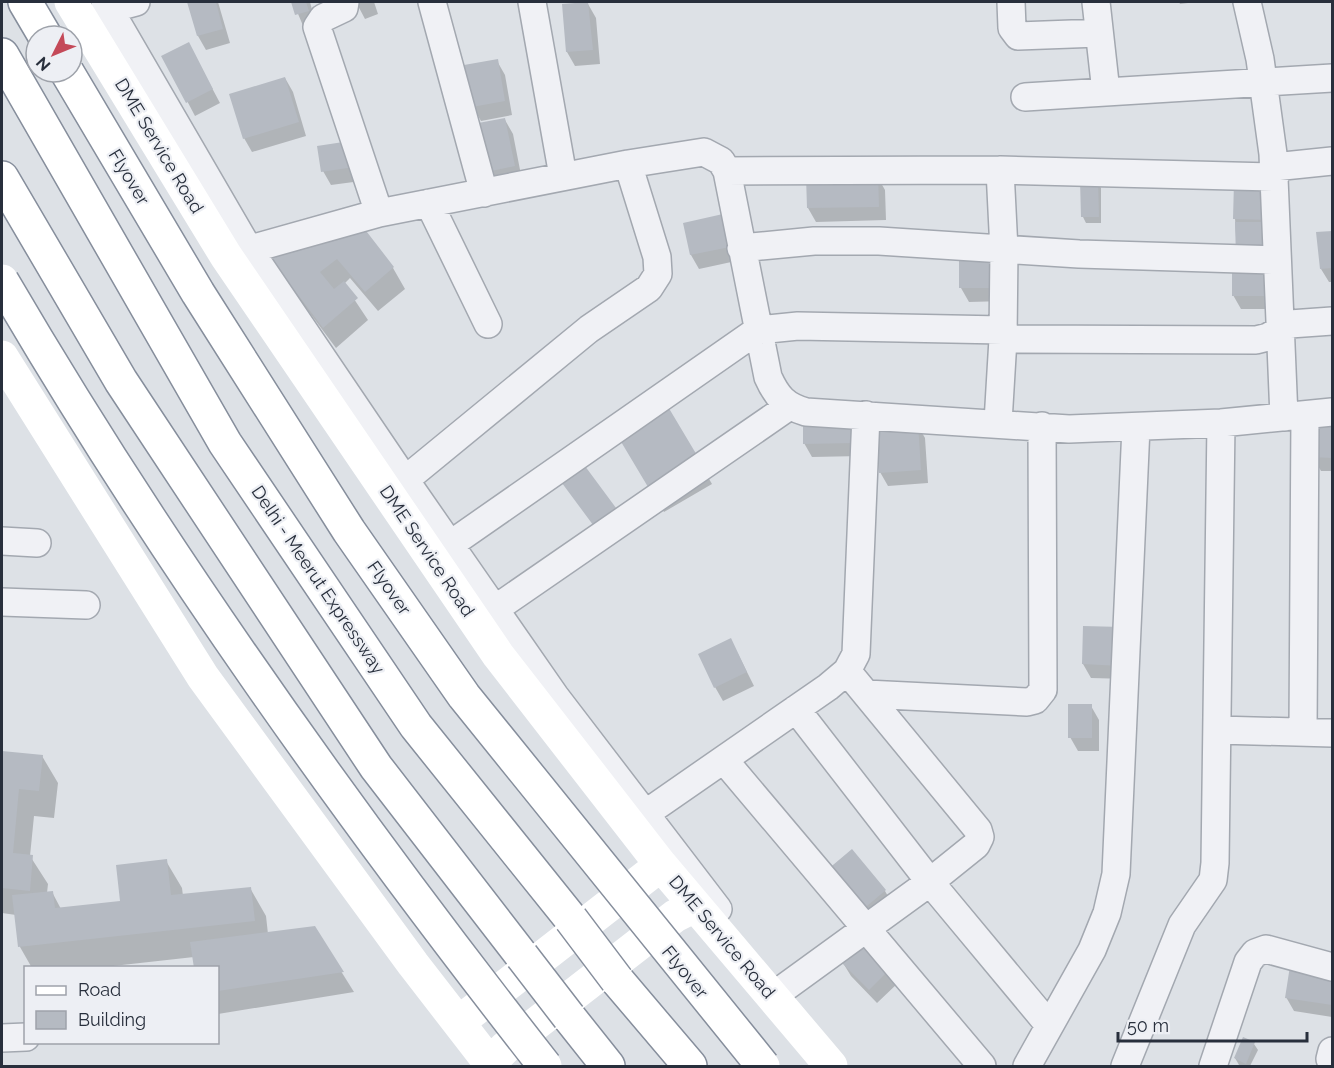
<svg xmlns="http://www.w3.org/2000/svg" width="1334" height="1068" viewBox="0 0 1334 1068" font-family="Raleway,sans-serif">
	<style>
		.shadow { fill: #0003 }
		.building { fill: #b5bac2 }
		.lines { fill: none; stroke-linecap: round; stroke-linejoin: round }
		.minor-casing { stroke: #a3a8b0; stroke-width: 30 }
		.trunk-casing { stroke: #868e9c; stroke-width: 36 }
		.motorway-casing { stroke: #868e9c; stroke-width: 36 }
		.minor { stroke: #f0f1f5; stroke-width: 27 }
		.secondary { stroke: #fff; stroke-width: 33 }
		.trunk { stroke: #fff; stroke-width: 33 }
		.motorway { stroke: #fff; stroke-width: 33 }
		.trunk-bridge-casing { stroke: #868e9c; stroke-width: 36; stroke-linecap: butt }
		.motorway-bridge-casing { stroke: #868e9c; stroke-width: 36; stroke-linecap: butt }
		.trunk-bridge { stroke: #fff; stroke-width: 33 }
		.motorway-bridge { stroke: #fff; stroke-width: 33 }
		.labels { text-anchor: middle; stroke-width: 4.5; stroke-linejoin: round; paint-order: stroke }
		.street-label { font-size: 18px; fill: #282f3c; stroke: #edeff4 }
	</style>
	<rect width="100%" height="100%" fill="#dde1e6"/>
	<path class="shadow" d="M189 2H218L230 43 206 50 198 36Z
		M293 2H310L316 25 304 28Z
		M356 2H374L378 14 365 19Z
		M1179 2H1196L1180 4Z
		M588 4 596 18 600 64 575 66 567 52 563 6Z
		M164 57 196 58 220 103 195 116Z
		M497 61 505 75 512 115 481 121 473 107Z
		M285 78 293 92 306 136 252 152 244 138Z
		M505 120 513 134 522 180 491 186 483 172Z
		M349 143 361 181 331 185 323 171Z
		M877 176 885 190 886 220 816 222 808 208Z
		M1097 181 1101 188V223H1086L1083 217Z
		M1271 184 1279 309H1241L1233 295 1237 256 1235 218Z
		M722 216 736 261 699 269 691 255 684 224Z
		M360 225 393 268 405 289 378 311 350 278 344 284 368 320 336 348 285 280 273 260Z
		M1332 232V282H1329L1321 269 1318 234Z
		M960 254 1005 301 969 302 961 288Z
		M667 407 712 484 664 512 619 435Z
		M853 421 861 456 812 457 804 443Z
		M1332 422V471H1321L1313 457Z
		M917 424 925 438 928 483 888 486 880 472Z
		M1084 628 1128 679 1091 678 1083 664Z
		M738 654 754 686 723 701 715 687Z
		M1091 706 1099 720V751H1078L1070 737Z
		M2 752 42 756 58 783 54 818 34 816 30 856 48 884 47 893 52 892 61 909 121 902 166 861 182 888 183 896 250 888 266 916 268 934 314 928 354 992 218 1014V968L194 957 95 968H32L20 947 16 915 2 913Z
		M836 884 885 891 893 905 870 924Z
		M863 942 898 983 877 1003 851 976 843 963Z
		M1332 975V1017L1294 1011 1286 997Z
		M1254 1044 1258 1050 1250 1066 1239 1065 1235 1058Z"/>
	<path class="building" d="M187 2H216L223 29 197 36Z
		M291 2H306L309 11 295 15Z
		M588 2 593 50 566 52 562 4Z
		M189 42 213 89 186 103 161 56Z
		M498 59 505 101 472 107 464 65Z
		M285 77 299 122 243 139 229 94Z
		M505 118 515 166 482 173 473 124Z
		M350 141 354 167 321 172 317 146Z
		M878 174 879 207 807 208 806 176Z
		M1080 180H1098L1099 217H1081Z
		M1234 182 1272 183 1271 220 1233 219Z
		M723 214 730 247 690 255 683 223Z
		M1235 222H1266L1267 256 1236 257Z
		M360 223 394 267 365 292 337 259 320 272 334 289 344 281 358 298 323 328 271 259Z
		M1332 231V268L1320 269 1316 232Z
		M959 252H997L998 288H959Z
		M1232 266H1271L1272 296H1232Z
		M667 405 701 462 651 492 617 435Z
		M854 419V443L803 444V420Z
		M1312 420H1332V458L1312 457Z
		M918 423 921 470 879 473 875 426Z
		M582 462 622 516 599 533 559 479Z
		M1083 626 1122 627 1121 666 1082 664Z
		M731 638 747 672 714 688 698 654Z
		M1068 704H1092V738H1068Z
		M2 751 43 755 39 791 19 789 13 853 33 855 30 891 2 888Z
		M852 849 886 890 861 911 827 870Z
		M167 859 171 895 251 887 255 921 18 947 12 895 53 891 55 908 120 901 116 865Z
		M315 926 344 972 218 991V968H194L190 942Z
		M863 940 891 968 869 990 841 962Z
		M1290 966 1332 973V1005L1285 998Z
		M1243 1037 1255 1042 1246 1064 1234 1058Z"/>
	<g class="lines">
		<g class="minor-casing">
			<path id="minor" d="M105 2 248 248 405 480 555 696 718 909
				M345 2 344 8 323 18 317 27 379 213
				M432 2 484 193
				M532 2 563 176
				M1011 2 1012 28 1018 36 1099 33
				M1096 2 1106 92
				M1247 2 1260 59 1273 154 1284 417
				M110 9 136 2
				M1025 97 1332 78
				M1274 167 1332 161
				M727 171 1000 170
				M429 203 488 324
				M741 248 814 241H879L1079 254 1276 260
				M226 256 379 213 628 164 704 152 721 161 727 171 768 377C777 397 785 406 806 412L1069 429 1221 423 1332 412
				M1003 339 1004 250 1000 170 1275 177
				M998 422 1003 339 1256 340 1268 337 1290 324 1332 321
				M405 480 589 329 649 288 658 274 657 257 628 164
				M2 541 37 543
				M451 544 758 330 798 326 1002 330
				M2 602 86 605
				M495 609 788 407
				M866 694 1027 702 1035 700 1043 690 1042 426
				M796 709 930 882 1049 1025
				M1218 730 1332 733
				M1303 732 1305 415
				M724 760 982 1066
				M645 814 828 687 847 671 856 654 866 415
				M784 988 930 882 976 845 980 837 978 830 847 671
				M2 1038 26 1037
				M1332 1051 1330 1059 1332 1060
				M1027 1066 1092 950 1107 913 1116 874 1136 427
				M1125 1066 1182 925 1213 880 1215 863 1221 423
				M1213 1066 1248 962 1255 953 1266 949 1332 967"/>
		</g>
		<g class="trunk-casing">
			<path id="trunk" d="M25 2 45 36"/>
		</g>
		<g class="motorway-casing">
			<path id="motorway" d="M2 55 225 443 416 726 571 919
				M2 178 121 381 376 767 522 956
				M617 980 690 1066
				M569 1017 608 1066"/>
		</g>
		<use href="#minor" class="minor"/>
		<path class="secondary" d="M71 2 226 256 498 655 661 865 831 1066
			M2 357 203 677 413 964 492 1066
			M468 1015 661 865
			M490 1063 506 1047 675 916 695 906"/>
		<use href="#trunk" class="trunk"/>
		<use href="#motorway" class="motorway"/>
		<g class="trunk-bridge-casing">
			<path id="trunk-bridge" d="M67 72 198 293 349 531 464 696 763 1066
				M2 281C162 555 349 816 545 1066"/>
		</g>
		<g class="motorway-bridge-casing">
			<path id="motorway-bridge" d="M571 919 617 980
				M522 956 569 1017"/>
		</g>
		<use href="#trunk-bridge" class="trunk-bridge"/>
		<use href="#motorway-bridge" class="motorway-bridge"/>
	</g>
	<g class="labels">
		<g class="street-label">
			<text transform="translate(159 146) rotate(59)" y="6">DME Service Road</text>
			<text transform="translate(129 177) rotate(59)" y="6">Flyover</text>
			<text transform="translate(427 551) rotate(56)" y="6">DME Service Road</text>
			<text transform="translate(318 580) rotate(56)" y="6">Delhi - Meerut Expressway</text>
			<text transform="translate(389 588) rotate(55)" y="6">Flyover</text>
			<text transform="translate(722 937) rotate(50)" y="6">DME Service Road</text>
			<text transform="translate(685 972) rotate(51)" y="6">Flyover</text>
		</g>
	</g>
	<rect width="1334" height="1068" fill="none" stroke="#282f3c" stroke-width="6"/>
	<rect x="24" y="966" width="195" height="78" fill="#edeff4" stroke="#9ea2aa" stroke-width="1.5"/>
	<rect x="36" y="986" width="30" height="9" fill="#ffffff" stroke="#9ea2aa" stroke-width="1.5"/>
	<text x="78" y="996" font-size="18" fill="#282f3c">Road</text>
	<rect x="36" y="1011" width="30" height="18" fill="#b5bac2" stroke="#9ea2aa" stroke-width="1.5"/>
	<text x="78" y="1026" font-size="18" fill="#282f3c">Building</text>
	<g transform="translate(54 54) rotate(227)"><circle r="28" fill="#edeff4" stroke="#9ea2aa" stroke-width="1.5"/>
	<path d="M0-4.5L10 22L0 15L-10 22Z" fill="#c44958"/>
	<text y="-9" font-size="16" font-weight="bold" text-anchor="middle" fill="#282f3c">N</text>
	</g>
	<path d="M1118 1032v9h189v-9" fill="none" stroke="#282f3c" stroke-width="3"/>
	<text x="1127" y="1032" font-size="18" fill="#282f3c" stroke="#edeff4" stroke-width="4.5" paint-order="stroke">50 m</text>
</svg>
